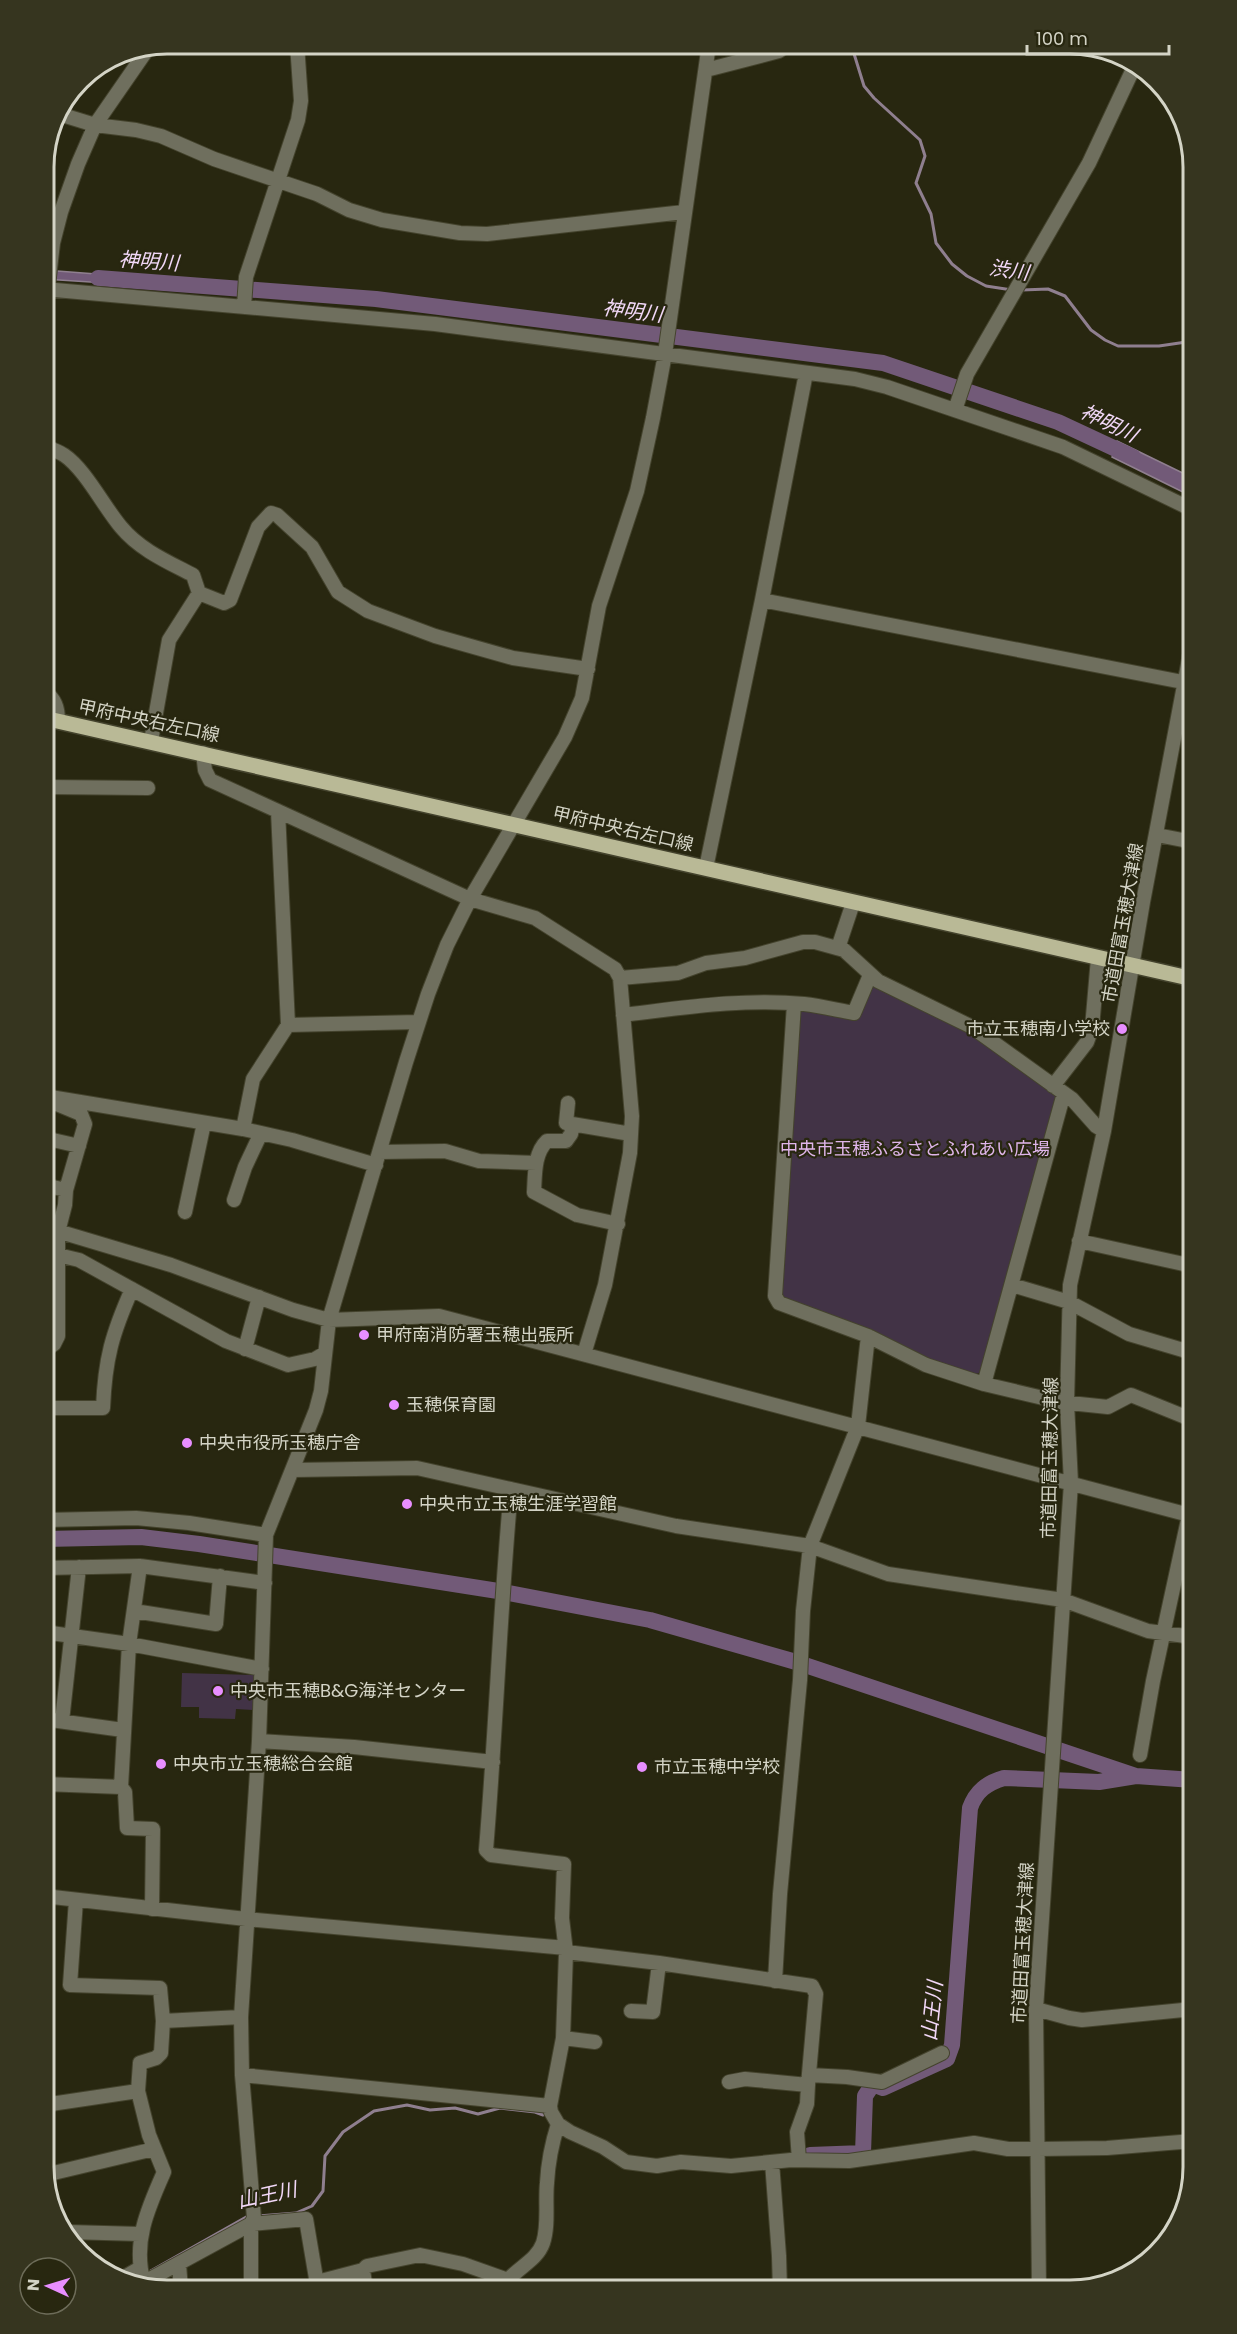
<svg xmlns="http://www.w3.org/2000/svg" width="1237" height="2334" viewBox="0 0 1237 2334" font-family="Poppins,'Noto Sans JP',sans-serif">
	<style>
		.green { fill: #423346 }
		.water { fill: #725a78; stroke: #8f7f8f; stroke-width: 1.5 }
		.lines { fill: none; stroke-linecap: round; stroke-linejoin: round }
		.stream { stroke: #8f7f8f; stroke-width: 3 }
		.river { stroke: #725a78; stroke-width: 16 }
		.minor-casing { stroke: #44432d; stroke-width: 16 }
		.major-casing { stroke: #44432d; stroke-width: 18 }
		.minor { stroke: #6f6f5e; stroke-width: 14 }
		.major { stroke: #b9b996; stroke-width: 15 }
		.poi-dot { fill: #e88eff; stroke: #282710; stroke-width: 2 }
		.labels { text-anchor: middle; stroke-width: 4.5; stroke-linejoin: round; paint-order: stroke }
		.street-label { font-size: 18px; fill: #d4d4c6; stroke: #282710 }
		.poi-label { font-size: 18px; fill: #d4d4c6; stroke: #282710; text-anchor: start }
		.park-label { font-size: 18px; fill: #dfb5ea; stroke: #282710 }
		.water-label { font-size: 20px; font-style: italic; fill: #f2d8f8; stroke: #282710 }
		.rim { fill: none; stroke: #d4d4c6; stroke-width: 3 }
	</style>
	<rect width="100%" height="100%" fill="#282710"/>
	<path class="green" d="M872 986H879L965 1029 1054 1093 1057 1101 983 1371 972 1376 934 1362 781 1298 798 1013 803 1009 858 1018Z
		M182 1673 254 1675 253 1710 236 1709 235 1719 199 1718V1707H181Z"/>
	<path class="water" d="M44 270 122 276 121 284 44 279Z
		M1117 441 1193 478V497L1112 457Z"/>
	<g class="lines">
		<path class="stream" d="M851 44 864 86 874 98 920 140 925 156 916 183 931 214 936 243 952 264 967 276 986 286 1012 290
			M1022 290 1048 289 1065 296 1091 330 1105 340 1118 346H1159L1193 341
			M258 2216 296 2213 312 2206 323 2191 325 2156 343 2132 374 2111 407 2105 430 2110 455 2108 478 2114 500 2108 535 2112 543 2115
			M147 2273 248 2216"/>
		<path class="river" d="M98 278 376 299 883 363 1058 422 1133 457
			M44 1539 141 1537 199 1544 498 1591 650 1620 796 1662 1136 1776
			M810 2155 863 2153 865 2096 873 2084 883 2088 947 2059 952 2045 970 1808C976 1791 987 1783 1004 1778L1099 1782 1136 1776 1193 1780"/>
		<g class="minor-casing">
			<path id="minor" d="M706 70 779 51 788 44
				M56 113 95 125 136 130 161 136 214 159 317 194 349 210 382 220 460 233 487 234 684 212
				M44 289 435 324 855 379 887 387 1063 447 1193 510
				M244 307 246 277 298 120 301 101 297 44
				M44 320 53 243 61 212 78 164 95 125 149 47
				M955 410 967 374 1089 163 1135 65
				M44 445C50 449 58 451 64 455 85 469 104 507 121 527 140 550 168 562 193 575L199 593 169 640 151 741
				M199 593 224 603 230 600 258 527 271 513 277 515 312 547 338 592 368 611 435 636 513 658 588 669
				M762 600 1193 684
				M44 691C55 699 58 707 58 721
				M203 753 205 770 210 780 470 899 535 918 615 969 620 978 632 1116 630 1153 605 1285 584 1354
				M44 787 148 788
				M278 811 288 1025
				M1157 835 1193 842
				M706 868 762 600 806 373
				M838 948 853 903
				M620 978 678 973 706 963 745 958 803 942H815L844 950 878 981 972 1027 1072 1099 1096 1126 1104 1131
				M794 1004 775 1296 779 1303 868 1336 926 1365 984 1384 1060 1402 1108 1407 1131 1395 1193 1420
				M623 1015C682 1008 744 998 804 1004 821 1006 837 1010 854 1013L870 975
				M1053 1086 1087 1042 1092 1028 1098 958
				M44 1096 243 1129 292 1140 376 1165
				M568 1103 566 1123 631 1134
				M573 1124 571 1134 566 1141H547C534 1153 535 1175 534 1192L577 1215 618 1224
				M243 1129 253 1079 288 1025 418 1022
				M44 1138 79 1146
				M379 1152 445 1151 479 1161 536 1163
				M44 1185 66 1190
				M234 1200 245 1167 261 1133
				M185 1212 204 1123
				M44 1227 171 1265 293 1310 329 1320 439 1316 1193 1516
				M1079 1241 1193 1266
				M58 1255 79 1260 226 1341 288 1365 315 1359 325 1353
				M1012 1285 1069 1302 1129 1334 1193 1353
				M245 1349 259 1297
				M44 1351 54 1344 58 1336V1232L65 1205 66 1190 85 1124 81 1114 57 1104
				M984 1384 1064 1093
				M44 1408H103C105 1359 112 1334 132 1289
				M293 1470 417 1468 676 1526 810 1546 888 1574 1063 1600 1148 1631 1193 1637
				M511 1489C500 1609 496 1729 486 1850L491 1855 564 1864 562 1918 566 1952 563 2038 550 2106 551 2112 558 2124 570 2132 603 2147 626 2162 657 2166 681 2162 731 2166 791 2160 849 2161 974 2143 1008 2149H1038L1107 2148 1193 2141
				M44 1520 136 1518 189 1523 266 1535
				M140 1566 129 1644 121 1787 125 1792 127 1828 153 1829 152 1909
				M44 1568 140 1566 265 1583
				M134 1611 216 1624 220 1576
				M44 1632 129 1644 262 1669
				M44 1719 123 1730
				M62 1721 79 1567
				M259 1741 354 1747 493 1762
				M1140 1755 1153 1681 1189 1515 1193 1479
				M44 1784 121 1787
				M44 1896 246 1919 566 1948
				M76 1900 70 1985 160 1988 163 2021
				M566 1952 659 1963 812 1986 816 1994 808 2085 745 2079 729 2082
				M775 1981 780 1894 800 1680 803 1611 810 1546 858 1426 868 1336
				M1036 2009 1069 2018 1082 2020 1193 2009
				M631 2011 653 2012 659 1963
				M563 2038 595 2042
				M242 2075 550 2106
				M809 2075 847 2077 882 2082 942 2053
				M44 2105 138 2091
				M799 2160 797 2132 807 2104 808 2085
				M772 2162 779 2256 780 2290
				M45 2175 154 2149
				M68 2232 140 2234
				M179 2264 181 2290
				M363 2270 367 2266 420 2255 463 2264 508 2280
				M123 2278 140 2268
				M317 2282 363 2270 366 2290
				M144 2283C132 2243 148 2208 164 2172L149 2135 138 2091 140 2063 156 2058 161 2053 163 2021 241 2017
				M141 2284 251 2224 306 2219 318 2290
				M251 2290V2224L254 2218 242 2075 241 2017 259 1741 266 1535 316 1410 321 1391 329 1320 406 1062 428 994 447 945 470 899 565 737 582 698 599 606 637 491 653 418 665 354 709 44
				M507 2290 508 2280C519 2267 537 2260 543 2243 549 2225 545 2202 547 2183 548 2163 552 2143 558 2124
				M1039 2290 1036 2009 1071 1483 1067 1403 1070 1285 1104 1131 1143 902 1193 638"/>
		</g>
		<g class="major-casing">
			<path id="major" d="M44 718 1193 979"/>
		</g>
		<use href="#minor" class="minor"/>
		<use href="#major" class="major"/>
	</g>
	<g class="poi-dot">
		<circle cx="1122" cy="1029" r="6"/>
		<circle cx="364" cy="1335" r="6"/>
		<circle cx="394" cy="1405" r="6"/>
		<circle cx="187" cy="1443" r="6"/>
		<circle cx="407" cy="1504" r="6"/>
		<circle cx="218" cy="1691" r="6"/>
		<circle cx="161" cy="1764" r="6"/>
		<circle cx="642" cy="1767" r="6"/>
	</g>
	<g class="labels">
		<g class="street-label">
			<text transform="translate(149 721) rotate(12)" y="6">甲府中央右左口線</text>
			<text transform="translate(623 829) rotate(13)" y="6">甲府中央右左口線</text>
			<text transform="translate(1123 923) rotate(-80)" y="6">市道田富玉穂大津線</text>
			<text transform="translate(1050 1458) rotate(-89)" y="6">市道田富玉穂大津線</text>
			<text transform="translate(1023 1943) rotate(-87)" y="6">市道田富玉穂大津線</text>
		</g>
		<g class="poi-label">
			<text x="1110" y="1035" text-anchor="end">市立玉穂南小学校</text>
			<text x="376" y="1341">甲府南消防署玉穂出張所</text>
			<text x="406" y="1411">玉穂保育園</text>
			<text x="199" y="1449">中央市役所玉穂庁舎</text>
			<text x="419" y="1510">中央市立玉穂生涯学習館</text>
			<text x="230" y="1697">中央市玉穂B&amp;G海洋センター</text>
			<text x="173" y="1770">中央市立玉穂総合会館</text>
			<text x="654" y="1773">市立玉穂中学校</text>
		</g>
		<g class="park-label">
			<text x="915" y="1155">中央市玉穂ふるさとふれあい広場</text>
		</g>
		<g class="water-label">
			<text transform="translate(149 261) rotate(4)" y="7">神明川</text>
			<text transform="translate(1009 270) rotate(8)" y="7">渋川</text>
			<text transform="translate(633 311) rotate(7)" y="7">神明川</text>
			<text transform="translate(1109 423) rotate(26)" y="7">神明川</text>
			<text transform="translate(932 2011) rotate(-84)" y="7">山王川</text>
			<text transform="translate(267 2195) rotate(-12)" y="7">山王川</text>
		</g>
	</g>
	<path d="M0 0H1237V2334H0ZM167 54H1070A113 113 0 0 1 1183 167V2167A113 113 0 0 1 1070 2280H167A113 113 0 0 1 54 2167V167A113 113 0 0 1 167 54Z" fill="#36351f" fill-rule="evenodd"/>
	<path class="rim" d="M167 54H1070A113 113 0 0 1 1183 167V2167A113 113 0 0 1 1070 2280H167A113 113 0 0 1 54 2167V167A113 113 0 0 1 167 54Z"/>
	<g transform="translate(48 2286) rotate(274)"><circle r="28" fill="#282710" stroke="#6d6c59" stroke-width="1.5"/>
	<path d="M0-4.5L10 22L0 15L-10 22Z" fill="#e88eff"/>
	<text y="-9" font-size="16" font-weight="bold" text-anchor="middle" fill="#d4d4c6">N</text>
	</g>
	<path d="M1027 45v9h142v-9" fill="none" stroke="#d4d4c6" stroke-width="3"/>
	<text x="1036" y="45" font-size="18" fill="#d4d4c6" stroke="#282710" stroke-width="4.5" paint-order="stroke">100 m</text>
</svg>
